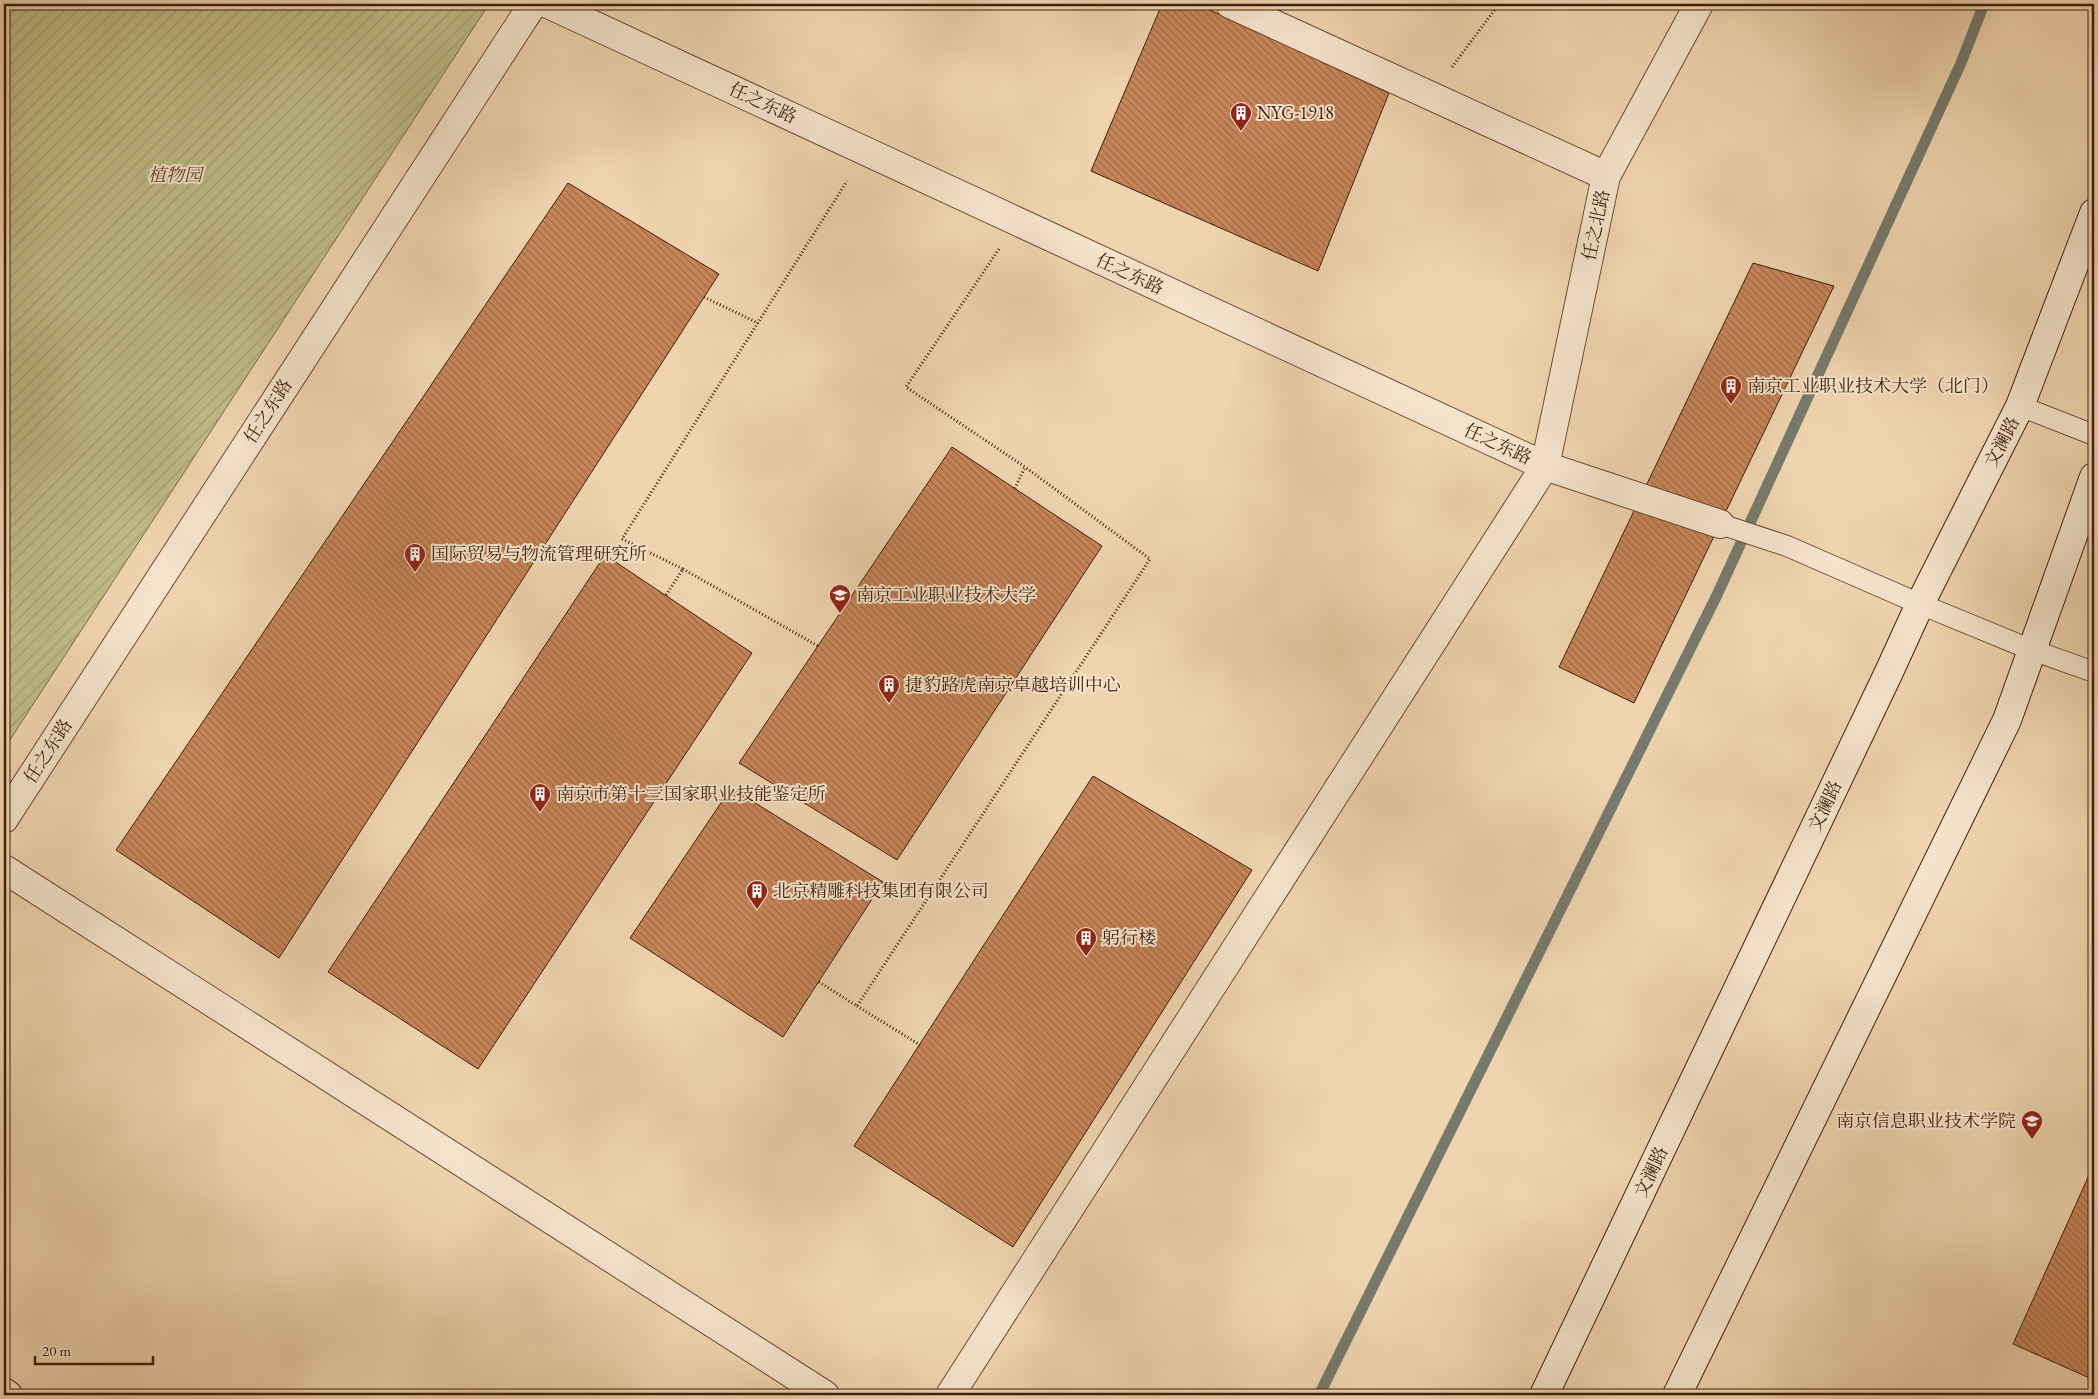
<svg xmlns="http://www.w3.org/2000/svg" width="2098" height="1399" viewBox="0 0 2098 1399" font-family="'EB Garamond','Noto Serif SC',serif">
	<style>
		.garden { fill: url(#garden-furrows); stroke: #7f6c4a }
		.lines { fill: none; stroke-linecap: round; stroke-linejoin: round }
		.stream { stroke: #767a6d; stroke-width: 11 }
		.building { fill: url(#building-back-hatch); stroke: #3f1e0c }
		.service-casing { stroke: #6b4c35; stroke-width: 22 }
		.minor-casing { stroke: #6b4c35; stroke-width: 30 }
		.secondary-casing { stroke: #3f1e0c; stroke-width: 30 }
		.path { stroke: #3f1e0c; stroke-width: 3; stroke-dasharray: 1 2.5; stroke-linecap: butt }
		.service { stroke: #f5e3cb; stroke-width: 20 }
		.minor { stroke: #f5e3cb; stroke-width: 28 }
		.secondary { stroke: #f5e3cb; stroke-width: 28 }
		.labels { text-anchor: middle; stroke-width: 4; stroke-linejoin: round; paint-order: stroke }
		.street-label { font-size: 18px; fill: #3f1e0c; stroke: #f5e3cb }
		.poi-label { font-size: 18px; fill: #3f1e0c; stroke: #f5e3cb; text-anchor: start }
		.park-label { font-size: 18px; font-style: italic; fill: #5f452b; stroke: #f5e3cb }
	</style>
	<defs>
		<pattern id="garden-furrows" width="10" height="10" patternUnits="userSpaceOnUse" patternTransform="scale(1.25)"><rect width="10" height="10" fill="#bfbb87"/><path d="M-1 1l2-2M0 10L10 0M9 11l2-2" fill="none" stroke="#a5a073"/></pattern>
		<pattern id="building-back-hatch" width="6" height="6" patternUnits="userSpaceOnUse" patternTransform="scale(1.25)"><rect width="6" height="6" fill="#c78559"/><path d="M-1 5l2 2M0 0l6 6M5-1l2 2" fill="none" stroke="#a36c48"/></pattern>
	</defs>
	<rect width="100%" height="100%" fill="#efd4af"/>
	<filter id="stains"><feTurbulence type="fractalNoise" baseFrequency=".004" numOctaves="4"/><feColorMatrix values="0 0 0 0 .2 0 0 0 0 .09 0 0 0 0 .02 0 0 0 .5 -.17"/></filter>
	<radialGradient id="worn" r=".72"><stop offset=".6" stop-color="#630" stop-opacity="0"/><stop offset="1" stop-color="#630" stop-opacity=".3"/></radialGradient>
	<path class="garden" d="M4 4H489L4 749Z"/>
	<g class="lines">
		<path class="stream" d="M1319 1395 1717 595 1961 63 1984 4"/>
	</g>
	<path class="building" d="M1162 4H1197L1389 93 1318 271 1091 171Z
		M568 183 719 274 279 958 116 850Z
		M1753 263 1834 286 1634 703 1559 667Z
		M952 447 1102 546 897 860 739 763Z
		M605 555 752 653 478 1069 328 972Z
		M1093 776 1252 870 1013 1247 854 1146Z
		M731 788 883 882 783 1037 630 938Z
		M2094 1164V1380L2013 1344Z"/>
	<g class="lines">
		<g class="service-casing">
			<path id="service" d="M2020 406 2094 435
				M1720 524 1787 546 1920 604 2032 650 2094 672"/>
		</g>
		<g class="minor-casing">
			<path id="minor" d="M548 4 1545 466 1720 524
				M1230 4 1606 176
				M4 819 533 4
				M4 869 825 1395
				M950 1395 1545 466 1606 176 1699 4"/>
		</g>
		<g class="secondary-casing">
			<path id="secondary" d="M4 1392 8 1395
				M1544 1395 1889 672 1920 604 2020 406 2094 213
				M1677 1395 2007 720 2094 477"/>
		</g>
		<path class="path" d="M1452 67 1499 4
			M999 249 906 387 1025 467 1015 488
			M704 297 758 323
			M683 569 818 646
			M666 595 683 569 622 539 847 181
			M819 982 857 1006 1150 559 1025 467
			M857 1006 920 1045"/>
		<use href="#service" class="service"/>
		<use href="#minor" class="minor"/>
		<use href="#secondary" class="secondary"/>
	</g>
	<defs>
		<g id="building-pin" transform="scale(1.125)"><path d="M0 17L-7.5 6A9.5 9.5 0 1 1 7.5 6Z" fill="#8f2418" stroke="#f5e3cb"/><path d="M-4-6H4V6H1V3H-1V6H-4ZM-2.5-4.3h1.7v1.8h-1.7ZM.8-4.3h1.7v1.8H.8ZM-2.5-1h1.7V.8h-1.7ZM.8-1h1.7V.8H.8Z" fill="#fff"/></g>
		<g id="university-pin" transform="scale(1.125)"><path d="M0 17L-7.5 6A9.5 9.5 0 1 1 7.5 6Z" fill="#8f2418" stroke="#f5e3cb"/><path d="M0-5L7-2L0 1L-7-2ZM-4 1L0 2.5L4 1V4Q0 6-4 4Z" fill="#fff"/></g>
	</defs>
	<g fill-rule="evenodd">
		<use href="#building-pin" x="1241" y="113"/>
		<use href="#building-pin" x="1731" y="386"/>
		<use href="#building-pin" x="415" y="554"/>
		<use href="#university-pin" x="840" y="595"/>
		<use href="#building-pin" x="889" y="685"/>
		<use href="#building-pin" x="540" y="794"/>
		<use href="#building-pin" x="757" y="891"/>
		<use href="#building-pin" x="1086" y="938"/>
		<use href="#university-pin" x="2032" y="1121"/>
	</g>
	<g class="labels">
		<g class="street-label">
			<text transform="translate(763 103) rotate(25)" y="6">任之东路</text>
			<text transform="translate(1596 225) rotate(-78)" y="6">任之北路</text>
			<text transform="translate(1130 274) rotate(25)" y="6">任之东路</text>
			<text transform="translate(268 411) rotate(-57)" y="6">任之东路</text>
			<text transform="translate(2002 442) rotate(-63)" y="6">文澜路</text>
			<text transform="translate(1498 444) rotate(25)" y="6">任之东路</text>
			<text transform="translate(48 751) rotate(-57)" y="6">任之东路</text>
			<text transform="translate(1825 806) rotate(-65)" y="6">文澜路</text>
			<text transform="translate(1651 1172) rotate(-65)" y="6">文澜路</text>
		</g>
		<g class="poi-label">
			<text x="1257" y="119">NYG-1918</text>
			<text x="1747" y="392">南京工业职业技术大学（北门）</text>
			<text x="431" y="560">国际贸易与物流管理研究所</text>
			<text x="856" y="601">南京工业职业技术大学</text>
			<text x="905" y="691">捷豹路虎南京卓越培训中心</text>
			<text x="556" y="800">南京市第十三国家职业技能鉴定所</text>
			<text x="773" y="897">北京精雕科技集团有限公司</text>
			<text x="1102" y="944">躬行楼</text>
			<text x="2016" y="1127" text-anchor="end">南京信息职业技术学院</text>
		</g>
		<g class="park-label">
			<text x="175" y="181">植物园</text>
		</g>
	</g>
	<rect width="2098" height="1399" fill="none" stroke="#efd4af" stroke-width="20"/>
	<rect x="5" y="5" width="2088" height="1389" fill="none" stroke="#3f1e0c" stroke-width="2.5"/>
	<rect x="10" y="10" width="2078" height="1379" fill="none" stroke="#3f1e0c"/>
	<path d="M35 1356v8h118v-8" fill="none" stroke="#3f1e0c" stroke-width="2.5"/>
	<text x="42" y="1356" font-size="15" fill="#3f1e0c" stroke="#f5e3cb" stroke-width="4" paint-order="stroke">20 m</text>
	<rect width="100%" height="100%" filter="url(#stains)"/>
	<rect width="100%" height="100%" fill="url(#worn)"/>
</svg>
